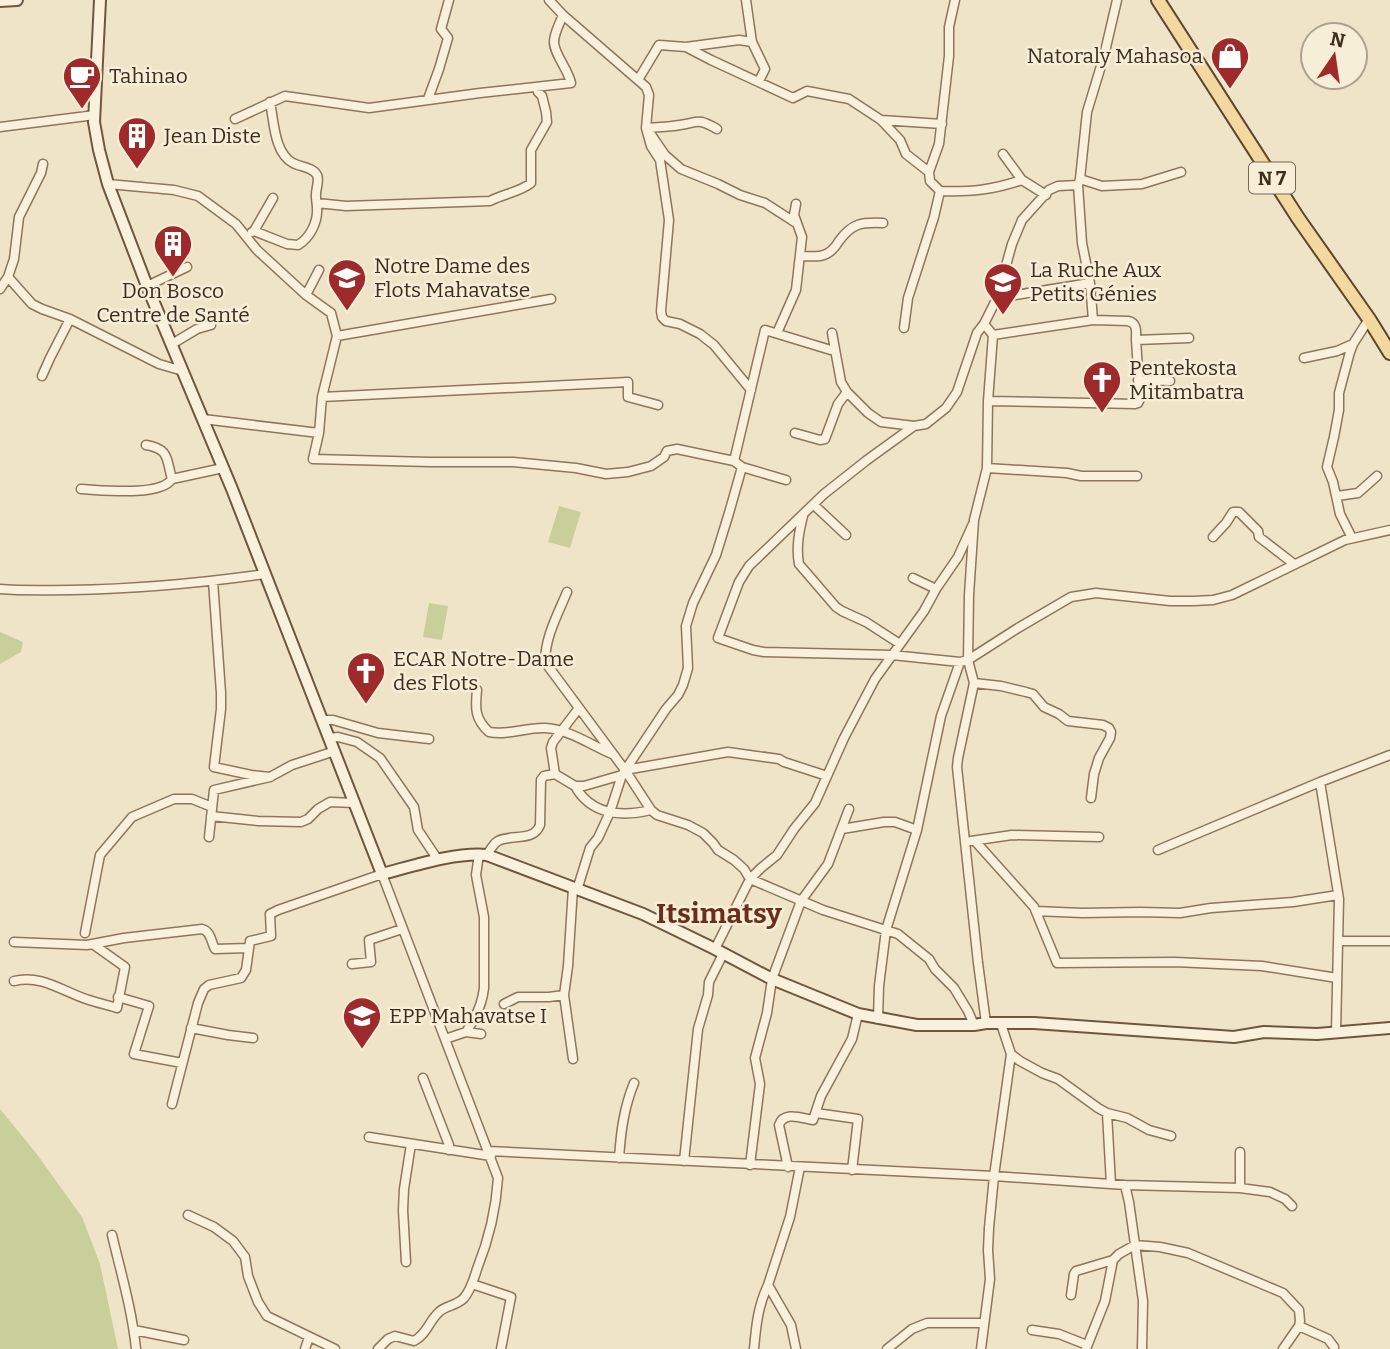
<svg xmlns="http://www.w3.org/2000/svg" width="1390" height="1349" viewBox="0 0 1390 1349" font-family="Bitter,serif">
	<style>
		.green { fill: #c9cf9b }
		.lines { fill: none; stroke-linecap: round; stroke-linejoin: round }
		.street-casing { stroke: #8d765c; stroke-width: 11 }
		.secondary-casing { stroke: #6f573f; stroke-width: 14 }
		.primary-casing { stroke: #5b4430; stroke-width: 16 }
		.street { stroke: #faf1dc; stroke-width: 8 }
		.secondary { stroke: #faf1dc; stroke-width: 10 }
		.primary { stroke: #f3d9a0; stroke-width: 12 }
		.labels { text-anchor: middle; stroke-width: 5; stroke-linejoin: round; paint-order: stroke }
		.shield { fill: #f7eed8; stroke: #756857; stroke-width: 2 }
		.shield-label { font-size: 19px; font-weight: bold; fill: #3d2e20 }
		.poi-label { font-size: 21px; fill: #3d2e20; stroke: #f7eed8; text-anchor: start }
		.district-label { font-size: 28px; font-weight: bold; fill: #6b2e1e; stroke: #f7eed8 }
	</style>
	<rect width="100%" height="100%" fill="#f0e4c8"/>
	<path class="green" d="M559 506 581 512 570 548 548 542Z
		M429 603 448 606 442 640 423 637Z
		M0 632 23 642 21 652 0 664Z
		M0 1109 36 1153 82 1217 100 1264 118 1349H0Z"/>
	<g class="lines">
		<g class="street-casing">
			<path id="street" d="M549 0 563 15 646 87 649 95 646 128 651 146 660 160 669 220 661 311 662 317 666 321 680 324 700 334 714 345 751 390
				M746 0 752 42 765 69 759 81
				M955 0 949 27V56L939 144 929 172 930 181 940 191C972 192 992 190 1022 180
				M1117 0 1104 56 1087 112 1080 179 1078 185 1058 186 1049 190 1022 220 1012 244 997 298 984 324 977 333 957 392 946 408 926 424 914 426 867 460 824 494 749 566 739 582 718 638 753 650 764 652 892 655 960 662 968 660 1018 628 1071 597 1096 593 1170 601H1194L1213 600 1232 595 1345 540 1390 530
				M686 47 711 60 793 98 807 91 849 99 881 120 900 140 906 154 929 172
				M638 80 659 45 686 47 739 40 752 42
				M428 99 439 69 448 38 441 29 449 0
				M235 119 285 96 369 108 480 93 571 83C568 69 554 54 554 42 554 33 560 23 563 15
				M881 120 942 124
				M0 127 95 115
				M646 128C657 127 669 127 680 125 699 122 698 118 717 129
				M650 133 665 155 681 169 718 184 740 195 765 203 796 223
				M1003 154 1022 180 1046 195
				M1080 179 1102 186 1142 184 1181 172
				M108 184 174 190 198 196 236 224 257 250 306 295 331 313 337 336 322 397 319 433 313 459 430 462H513L576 468 606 474 628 472 651 466 664 457 667 451 677 449 734 461 742 467 786 480
				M1078 185 1082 243 1090 283 1093 320
				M317 203 346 206 490 201C503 194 520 192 531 183V150L547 122 546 112 542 96 538 92 537 87
				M254 231 287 244 298 245C310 238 318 222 317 208 317 204 316 200 316 197 315 190 320 181 317 175 313 167 300 167 293 163 274 153 274 121 270 102
				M252 232 254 231 273 198
				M801 256C809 256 821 258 828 253 833 250 836 246 839 241 852 223 862 222 883 223
				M8 277 32 304 42 309 70 319 159 364 183 371
				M147 286 187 267
				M0 289 8 277 14 259 19 217 41 173 43 164
				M306 295 319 270
				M997 298 1090 283
				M984 324 993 335 988 401 987 468 974 520 969 595 968 660 974 683 958 758 957 767 978 963 986 1023
				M904 328 908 298 934 217 940 191
				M777 333 796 290 802 237 794 215 796 204
				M832 333 841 382 847 392 868 413 881 422 914 426
				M993 335 1093 320 1128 321C1138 323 1136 332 1136 340L1189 338
				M337 336 551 299
				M172 344 197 329 211 325
				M1304 358 1337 351 1353 344
				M42 376 50 358 70 319
				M1138 380 1170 381
				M322 397 628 382V397L658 405
				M988 401 1135 404 1138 403 1140 399 1136 340
				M203 419 319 433
				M795 433 820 440 825 439 838 404 847 392
				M146 445C170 449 166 459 172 479
				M734 461 765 330 834 351
				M987 468 1067 473 1081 476H1137
				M81 489C102 490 160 497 172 479L223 468
				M1337 496 1358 493 1377 476
				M814 505 846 535
				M803 516C799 532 796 547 799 564L836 607 842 611 866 622 900 644
				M1213 537 1226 523 1233 512H1239L1258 531 1259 537 1294 564
				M1352 538 1340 514 1333 482 1327 467 1334 437 1339 410V393L1350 352 1353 344 1369 319
				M913 578 936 589
				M213 581 221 693V709L214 767 251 775 270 777
				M0 589C23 591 47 590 71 590 136 589 201 583 265 574
				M567 592C558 614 545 637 545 662L625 770 651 810 657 815 688 825 703 833 713 843 718 850 734 860 744 869 750 879 823 910 898 934 929 959 935 969 954 988 968 1011 974 1025
				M974 683 1001 686 1026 692 1033 694 1044 707 1059 714 1068 721 1103 725 1109 728 1111 732 1110 738 1099 758 1094 774 1091 798
				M477 690C475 709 475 719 489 732 508 736 526 727 545 728 568 729 591 745 612 754
				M322 720H333L378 733 429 739
				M330 738 338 737 357 742 380 758 414 807 418 830 438 860
				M625 770 728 752 779 759 784 762 827 776
				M555 774 551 748 553 742 579 708
				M1320 782 1339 899 1336 1032
				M575 786C591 815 622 817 651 810
				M211 816 258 821 301 822 308 819 318 809 330 802 355 803
				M842 829 884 822H895L917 830
				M209 837 214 790 270 777 292 765 335 751
				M971 841 1012 835 1099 837
				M975 841 1034 907 1057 963 1175 962 1262 966 1337 978
				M1158 850 1320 782 1390 755
				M487 855C490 850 493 844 498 841 511 834 534 842 540 825L541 780 544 776 555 774 575 786H584L622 775 666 709 678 695 683 685 688 668 686 626 693 603 716 555 729 513 742 467
				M577 890 590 848 598 838 610 812 622 775
				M1036 911 1082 913 1140 912 1180 913 1211 908 1293 902 1338 895
				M85 933 100 855 132 817 174 799H192L212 807
				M1339 941H1390
				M14 942 87 945 124 938 202 929C211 931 211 942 215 949L249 948
				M715 949 750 879 761 868 777 855 794 829 815 803 844 738 875 679 924 611 936 589 958 557 973 524
				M352 964 371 962 369 940 402 929
				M14 981C42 974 63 992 89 1000 98 1003 108 1005 117 1008L125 967 94 945
				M118 997 149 1006 134 1054 182 1063
				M504 1004 518 997H549L564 995
				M878 1019 879 986 886 930 917 830 941 716 960 662
				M1001 1024 1011 1054 1020 1061 1042 1073 1058 1079 1098 1108 1107 1113 1127 1118 1149 1130 1171 1136
				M191 1028 228 1035 253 1038
				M466 1032C476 1018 482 1005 484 988V917L476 875 479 854
				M445 1039 466 1032 481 1034
				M573 1059 564 995 568 966 573 888
				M423 1078 449 1145V1150
				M172 1104 198 1003 204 989 209 985 241 978 246 970 250 941 271 936 270 914 278 910 382 874 498 1178C496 1210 489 1239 477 1269 474 1279 470 1292 463 1299 455 1306 445 1306 439 1312 429 1321 427 1334 414 1341L395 1336 388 1339 378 1349
				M816 1113 858 1119 852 1170
				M1107 1113 1111 1184
				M369 1137 491 1156
				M489 1151 994 1176 1125 1185 1240 1188 1270 1192 1285 1199 1292 1206
				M619 1158C621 1130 624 1108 634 1083
				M684 1161 698 1029 708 995 709 982 723 954
				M750 1165 760 1084 755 1058 767 1013 772 979 801 901 828 864 849 809
				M788 1167 779 1125C784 1111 801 1118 813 1120L821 1096 852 1039 858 1014
				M1125 1185 1129 1202 1143 1301 1142 1349
				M1240 1188V1152
				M188 1215 214 1227 233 1241 245 1257 248 1276 258 1302 267 1316 335 1349
				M112 1235C121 1273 132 1310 136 1349
				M406 1262 403 1210 404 1189 411 1144
				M472 1284 511 1297 501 1349
				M1071 1295 1074 1274 1076 1271 1113 1260
				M1299 1326 1328 1339 1334 1347
				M134 1330 184 1340
				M1032 1330 1059 1334 1087 1345
				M305 1349 309 1337
				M754 1349C756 1326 758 1306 768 1285
				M796 1349 791 1325 768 1285 790 1217 800 1167
				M887 1349 912 1329 927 1323H983
				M981 1349 990 1279 988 1250 989 1228 994 1176 1011 1054
				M1086 1349 1105 1301 1113 1260 1119 1254 1135 1245 1160 1247 1188 1253 1283 1293 1299 1310 1300 1321 1299 1326 1283 1349"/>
		</g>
		<g class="secondary-casing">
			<path id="secondary" d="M100 0 94 122 99 150 108 184 147 286 232 489 382 874C413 866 455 852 487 855L643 914 715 949 772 979 858 1014 917 1025H974L986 1023H1034L1234 1037 1264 1032 1317 1034 1390 1028
				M0 1 17 0"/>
		</g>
		<g class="primary-casing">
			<path id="primary" d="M1158 0 1298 218 1369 319 1390 353"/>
		</g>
		<use href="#street" class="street"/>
		<use href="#secondary" class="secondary"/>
		<use href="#primary" class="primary"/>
	</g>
	<defs>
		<g id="shop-pin" transform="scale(2.0125)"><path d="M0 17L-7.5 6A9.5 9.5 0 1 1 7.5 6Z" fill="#9e2a2b" stroke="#f7eed8"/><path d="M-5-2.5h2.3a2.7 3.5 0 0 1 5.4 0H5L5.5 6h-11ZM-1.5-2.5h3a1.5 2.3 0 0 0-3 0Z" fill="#fff"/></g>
		<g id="cafe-pin" transform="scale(2.0125)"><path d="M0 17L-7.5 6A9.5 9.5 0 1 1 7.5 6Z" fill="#9e2a2b" stroke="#f7eed8"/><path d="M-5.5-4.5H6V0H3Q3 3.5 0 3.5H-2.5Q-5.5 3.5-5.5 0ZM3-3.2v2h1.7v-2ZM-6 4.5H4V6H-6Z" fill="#fff"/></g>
		<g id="building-pin" transform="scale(2.0125)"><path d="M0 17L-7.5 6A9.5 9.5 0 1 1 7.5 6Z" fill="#9e2a2b" stroke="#f7eed8"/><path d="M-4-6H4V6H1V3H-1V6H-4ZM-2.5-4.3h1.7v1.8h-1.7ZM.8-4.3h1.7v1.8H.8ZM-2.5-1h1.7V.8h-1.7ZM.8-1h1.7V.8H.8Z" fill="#fff"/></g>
		<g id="school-pin" transform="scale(2.0125)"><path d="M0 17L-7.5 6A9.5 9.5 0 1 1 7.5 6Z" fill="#9e2a2b" stroke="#f7eed8"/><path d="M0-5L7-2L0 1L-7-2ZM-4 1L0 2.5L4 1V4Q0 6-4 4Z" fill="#fff"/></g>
		<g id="church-pin" transform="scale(2.0125)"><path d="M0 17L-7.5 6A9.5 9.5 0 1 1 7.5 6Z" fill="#9e2a2b" stroke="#f7eed8"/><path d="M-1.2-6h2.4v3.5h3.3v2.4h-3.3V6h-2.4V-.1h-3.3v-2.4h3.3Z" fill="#fff"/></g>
	</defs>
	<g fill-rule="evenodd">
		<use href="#shop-pin" x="1230" y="56"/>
		<use href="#cafe-pin" x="82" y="76"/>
		<use href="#building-pin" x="137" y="136"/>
		<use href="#building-pin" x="173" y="244"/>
		<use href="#school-pin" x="347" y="278"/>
		<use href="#school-pin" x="1003" y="282"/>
		<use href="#church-pin" x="1102" y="380"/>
		<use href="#church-pin" x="366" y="671"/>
		<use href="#school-pin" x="362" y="1016"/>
	</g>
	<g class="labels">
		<rect class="shield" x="1249" y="162.5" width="46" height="31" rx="5"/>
		<g class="shield-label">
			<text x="1272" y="185">N 7</text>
		</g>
		<g class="poi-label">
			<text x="1203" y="63" text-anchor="end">Natoraly Mahasoa</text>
			<text x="109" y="83">Tahinao</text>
			<text x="164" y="143">Jean Diste</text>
			<text x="374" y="273">Notre Dame des<tspan x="374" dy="24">Flots Mahavatse</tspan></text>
			<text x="1030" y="277">La Ruche Aux<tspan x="1030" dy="24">Petits Génies</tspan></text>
			<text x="173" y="298" text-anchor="middle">Don Bosco<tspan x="173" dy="24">Centre de Santé</tspan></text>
			<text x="1129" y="375">Pentekosta<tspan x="1129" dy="24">Mitambatra</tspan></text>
			<text x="393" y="666">ECAR Notre-Dame<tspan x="393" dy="24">des Flots</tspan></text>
			<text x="389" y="1023">EPP Mahavatse I</text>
		</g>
		<g class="district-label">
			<text x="719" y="923">Itsimatsy</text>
		</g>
	</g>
	<g transform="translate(1334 56) rotate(13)"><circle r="33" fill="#f7eed8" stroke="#ada18e" stroke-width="2"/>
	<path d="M0-5L12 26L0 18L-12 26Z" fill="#9e2a2b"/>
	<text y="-10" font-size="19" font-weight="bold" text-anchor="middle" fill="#3d2e20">N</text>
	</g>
</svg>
